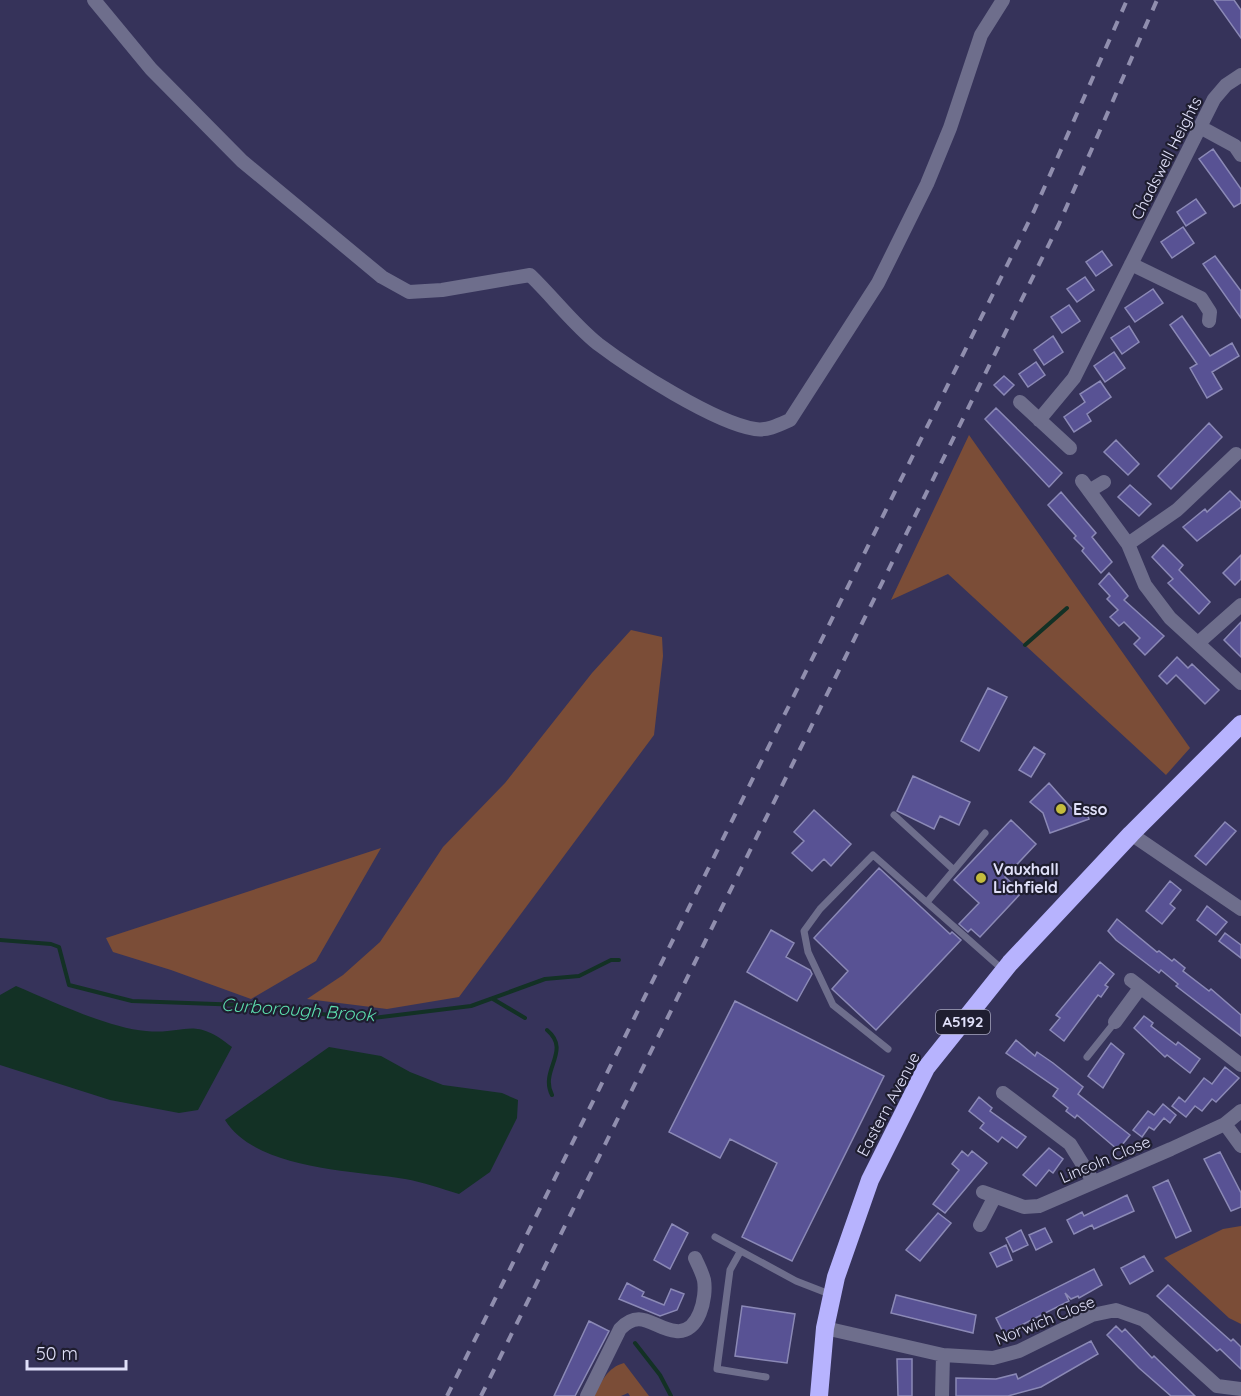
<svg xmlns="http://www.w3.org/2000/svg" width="1241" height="1396" viewBox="0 0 1241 1396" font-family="Quicksand,sans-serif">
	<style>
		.green { fill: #7b4d37 }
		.water { fill: #133125 }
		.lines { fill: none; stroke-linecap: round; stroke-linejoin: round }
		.stream { stroke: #133125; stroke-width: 4 }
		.building { fill: #585294; stroke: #8b89b6; stroke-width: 1.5 }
		.lane { stroke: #6e6e8c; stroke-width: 7 }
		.street { stroke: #6e6e8c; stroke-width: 14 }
		.highway { stroke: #b7b3fe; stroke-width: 18 }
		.rail { stroke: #908eae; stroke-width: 4; stroke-dasharray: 10 10; stroke-linecap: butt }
		.poi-dot { fill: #c4bc3d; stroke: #1f1e30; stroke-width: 2 }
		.labels { text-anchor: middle; stroke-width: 4.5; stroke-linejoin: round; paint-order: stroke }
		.shield { fill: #1f1e30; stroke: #a6a6bd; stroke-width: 1.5 }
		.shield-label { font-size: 15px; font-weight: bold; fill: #e0e0f9 }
		.street-label { font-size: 16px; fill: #e0e0f9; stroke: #1f1e30 }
		.poi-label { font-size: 16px; font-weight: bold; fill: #e0e0f9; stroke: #1f1e30; text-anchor: start }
		.water-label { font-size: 18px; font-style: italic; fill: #5cdfaf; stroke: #1f1e30 }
	</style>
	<rect width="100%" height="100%" fill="#36335a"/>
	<path class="green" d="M969 435 1190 748 1166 775 948 574 891 600Z
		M631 630 662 637 663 656 654 735 459 997 387 1009 307 999 343 975 380 942 443 847 505 783 592 673Z
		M381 848 316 961 251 999 171 970 113 952 106 938Z
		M1241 1226V1324L1229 1318 1164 1258 1223 1229Z
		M624 1363 649 1396H630L628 1393 621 1396H594C601 1382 608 1367 624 1363Z"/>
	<path class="water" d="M16 986C52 1001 108 1028 146 1031 187 1035 192 1015 232 1047L198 1110 179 1113 110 1100 0 1065V995Z
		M329 1047 381 1056 410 1072 443 1085 502 1093 518 1100 517 1118 490 1172 459 1194C442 1189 423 1182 405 1179 353 1170 256 1170 225 1120Z"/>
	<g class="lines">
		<path class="stream" d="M1025 645 1067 608
			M0 940 51 944 59 947 69 985 132 1001 243 1005 365 1019 471 1006 545 979 579 976 611 960H619
			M493 999 525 1018
			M547 1030C572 1051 539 1070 552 1095
			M635 1343 660 1375 671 1396"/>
	</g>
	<path class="building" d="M1214 0H1234L1241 10V38Z
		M1213 149 1241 189V203L1234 207 1199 159Z
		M1196 199 1206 213 1186 226 1177 212Z
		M1183 227 1194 243 1172 258 1161 242Z
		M1102 251 1112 265 1096 276 1086 262Z
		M1215 256 1241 291V318L1203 264Z
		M1085 277 1094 290 1077 302 1067 289Z
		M1153 289 1163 303 1135 322 1125 308Z
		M1069 305 1080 321 1062 333 1051 317Z
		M1182 316 1210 356 1232 343 1239 356 1212 372 1222 389 1207 398 1190 368 1197 364 1170 325Z
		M1129 326 1139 342 1122 354 1111 338Z
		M1053 336 1063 352 1044 365 1034 350Z
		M1114 352 1125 368 1105 382 1094 366Z
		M1036 362 1045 375 1028 387 1019 374Z
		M1004 376 1014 385 1004 395 994 385Z
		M1100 381 1111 397 1087 414 1091 421 1074 432 1064 417 1085 402 1080 394Z
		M996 408 1062 473 1049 487 985 419Z
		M1209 423 1222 437 1171 489 1158 476Z
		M1116 440 1139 464 1128 475 1104 452Z
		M1130 485 1151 504 1139 516 1118 497Z
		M1230 491 1241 502V507L1197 541 1183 527 1205 509 1207 512Z
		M1061 492 1096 533 1092 537 1112 562 1101 573 1082 551 1084 548 1074 538 1076 536 1048 505Z
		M1163 545 1183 565 1179 570 1210 602 1199 614 1168 583 1173 579 1152 557Z
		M1241 555V579L1235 585 1223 573Z
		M1109 573 1128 596 1124 600 1164 636 1145 655 1134 644 1140 638 1124 622 1119 626 1110 617 1118 610 1107 599 1110 596 1099 584Z
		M1241 622V657L1224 640Z
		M1177 657 1188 668 1192 664 1219 690 1205 704 1176 675 1167 684 1159 676Z
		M988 688 1007 697 979 751 961 741Z
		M1034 747 1045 754 1031 777 1019 770Z
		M913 776 970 802 959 825 940 816 934 829 897 811Z
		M1049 783 1073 810 1084 806 1089 819 1050 833 1043 813 1030 802Z
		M814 810 851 844 831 866 824 859 812 871 792 853 804 841 794 832Z
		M1011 820 1036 844 1005 877 1022 892 980 937 971 929 968 932 959 924 979 903 954 880Z
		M1225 822 1236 831 1206 865 1195 856Z
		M879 868 950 934 952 932 961 940 876 1030 832 989 848 971 814 938Z
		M1170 881 1181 890 1170 904 1175 908 1162 924 1146 911Z
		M1207 906 1227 922 1216 935 1197 920Z
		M1117 919 1157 952 1159 951 1172 961 1174 959 1185 968 1183 971 1209 991 1211 989 1241 1015V1036L1176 986 1178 984 1161 970 1159 973 1116 940 1108 931Z
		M771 930 794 943 786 957 810 970 812 974 797 1001 747 972Z
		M1225 933 1241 945V958L1219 941Z
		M1100 962 1114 974 1105 985 1108 987 1101 997 1098 995 1064 1041 1050 1030 1060 1018 1056 1015Z
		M735 1001 884 1076 792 1261 742 1237 777 1163 730 1139 720 1158 669 1132Z
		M1144 1016 1153 1023 1151 1026 1176 1045 1178 1042 1200 1059 1190 1073 1167 1055 1165 1057 1134 1028Z
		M1016 1040 1035 1056 1037 1052 1053 1063 1083 1087 1078 1094 1130 1135 1118 1150 1077 1115 1075 1118 1066 1111 1068 1108 1053 1096 1058 1089 1006 1053Z
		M1111 1043 1124 1054 1103 1088 1088 1076Z
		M1225 1067 1239 1078 1216 1102 1212 1099 1202 1111 1195 1106 1186 1117 1172 1106 1179 1097 1185 1102 1204 1078 1212 1084Z
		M979 1097 992 1108 990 1111 1026 1137 1017 1148 1002 1137 998 1142 980 1128 984 1123 969 1111Z
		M1163 1104 1176 1115 1170 1123 1164 1118 1154 1130 1149 1127 1142 1137 1133 1130 1148 1111 1154 1115Z
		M1049 1148 1063 1159 1053 1173 1049 1170 1036 1186 1023 1175Z
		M962 1151 968 1156 972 1151 987 1163 945 1213 933 1204 959 1170 952 1164Z
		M1220 1152 1241 1193V1207L1231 1211 1204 1159Z
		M1168 1180 1191 1231 1176 1238 1153 1187Z
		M1127 1195 1134 1211 1094 1229 1092 1225 1074 1234 1067 1220 1082 1212 1084 1216Z
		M938 1213 951 1223 920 1261 906 1250Z
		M672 1224 688 1233 670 1269 654 1260Z
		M1045 1228 1052 1242 1036 1250 1029 1235Z
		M1021 1230 1028 1245 1013 1252 1006 1238Z
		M1006 1245 1012 1260 997 1267 990 1253Z
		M1144 1256 1153 1271 1130 1284 1121 1268Z
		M1094 1269 1102 1285 1079 1298 1078 1296 1071 1299 1065 1293 1069 1301 1004 1334 996 1318Z
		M627 1283 644 1292 642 1296 664 1305 671 1289 684 1294 677 1310 660 1316 619 1299Z
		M1168 1285 1231 1341 1233 1339 1241 1347V1369L1220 1349 1217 1351 1157 1296Z
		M896 1295 976 1315 973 1333 891 1313Z
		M742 1306 795 1314 787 1363 735 1356Z
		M589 1321 609 1331 575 1396H554Z
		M1116 1326 1122 1332 1125 1329 1152 1358 1154 1356 1195 1396H1171L1139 1368 1107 1335Z
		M1091 1341 1098 1354 1041 1387 1008 1396H956V1378L996 1379 1016 1374 1018 1379Z
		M897 1359H912V1396H898Z"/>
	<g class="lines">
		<path class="lane" d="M894 815 954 870
			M927 902 985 833
			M888 1049 833 1005 808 952 804 931 820 909 873 855 1002 969
			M1087 1057 1115 1022
			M715 1237 796 1281 832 1295
			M740 1252 730 1270 717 1369 766 1377"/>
		<path class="street" d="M94 0 151 69 242 161 382 277 409 292 442 290 530 275C553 297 573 324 598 344 631 369 715 423 755 429 767 431 779 425 790 420L878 283 927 184 950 128 981 35 1003 0
			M1200 127 1235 146 1241 155
			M1131 264 1201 298 1210 312 1209 321
			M1020 402 1070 448
			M1039 420 1074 378 1214 99 1226 85 1241 75
			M1082 481 1128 544 1145 585 1170 618 1241 683
			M1089 491 1104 482
			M1128 544 1177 510 1236 454
			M1198 643 1241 605
			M1131 834 1241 909
			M1131 980 1241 1065
			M1115 1022 1140 988
			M1003 1093 1070 1144 1093 1181
			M1225 1124 1241 1146
			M983 1192 1024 1207 1039 1206 1171 1149 1225 1124 1241 1111
			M980 1225 994 1198
			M825 1328 943 1355 993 1358 1019 1351 1092 1315 1116 1310 1144 1320 1217 1386 1241 1389
			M587 1396 620 1329C641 1307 654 1329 676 1331 699 1334 707 1297 704 1280 702 1272 698 1265 695 1258
			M942 1396 943 1355"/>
		<path class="highway" d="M819 1396 825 1328 836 1277 870 1180 926 1068 1010 963 1131 834 1241 724"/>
		<path class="rail" d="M447 1396 1034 211 1127 0
			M481 1396 1059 224 1157 0"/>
	</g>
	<g class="poi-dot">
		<circle cx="1061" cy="809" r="6"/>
		<circle cx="981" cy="878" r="6"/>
	</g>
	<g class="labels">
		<rect class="shield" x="936" y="1010" width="54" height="24" rx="4.5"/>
		<g class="shield-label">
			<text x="963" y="1027">A5192</text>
		</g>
		<g class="street-label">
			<text transform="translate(1166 158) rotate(-63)" y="6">Chadswell Heights</text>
			<text transform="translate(888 1104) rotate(-62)" y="6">Eastern Avenue</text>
			<text transform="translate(1105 1159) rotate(-23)" y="6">Lincoln Close</text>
			<text transform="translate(1045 1320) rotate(-22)" y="6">Norwich Close</text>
		</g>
		<g class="poi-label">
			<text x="1073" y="815">Esso</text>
			<text x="993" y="875">Vauxhall<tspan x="993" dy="18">Lichfield</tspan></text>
		</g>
		<g class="water-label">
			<text transform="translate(298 1010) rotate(4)" y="6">Curborough Brook</text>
		</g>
	</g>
	<path d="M27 1360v9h99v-9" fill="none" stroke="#e0e0f9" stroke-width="3"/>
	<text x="36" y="1360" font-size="18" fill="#e0e0f9" stroke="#1f1e30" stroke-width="4.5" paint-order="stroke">50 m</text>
</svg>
